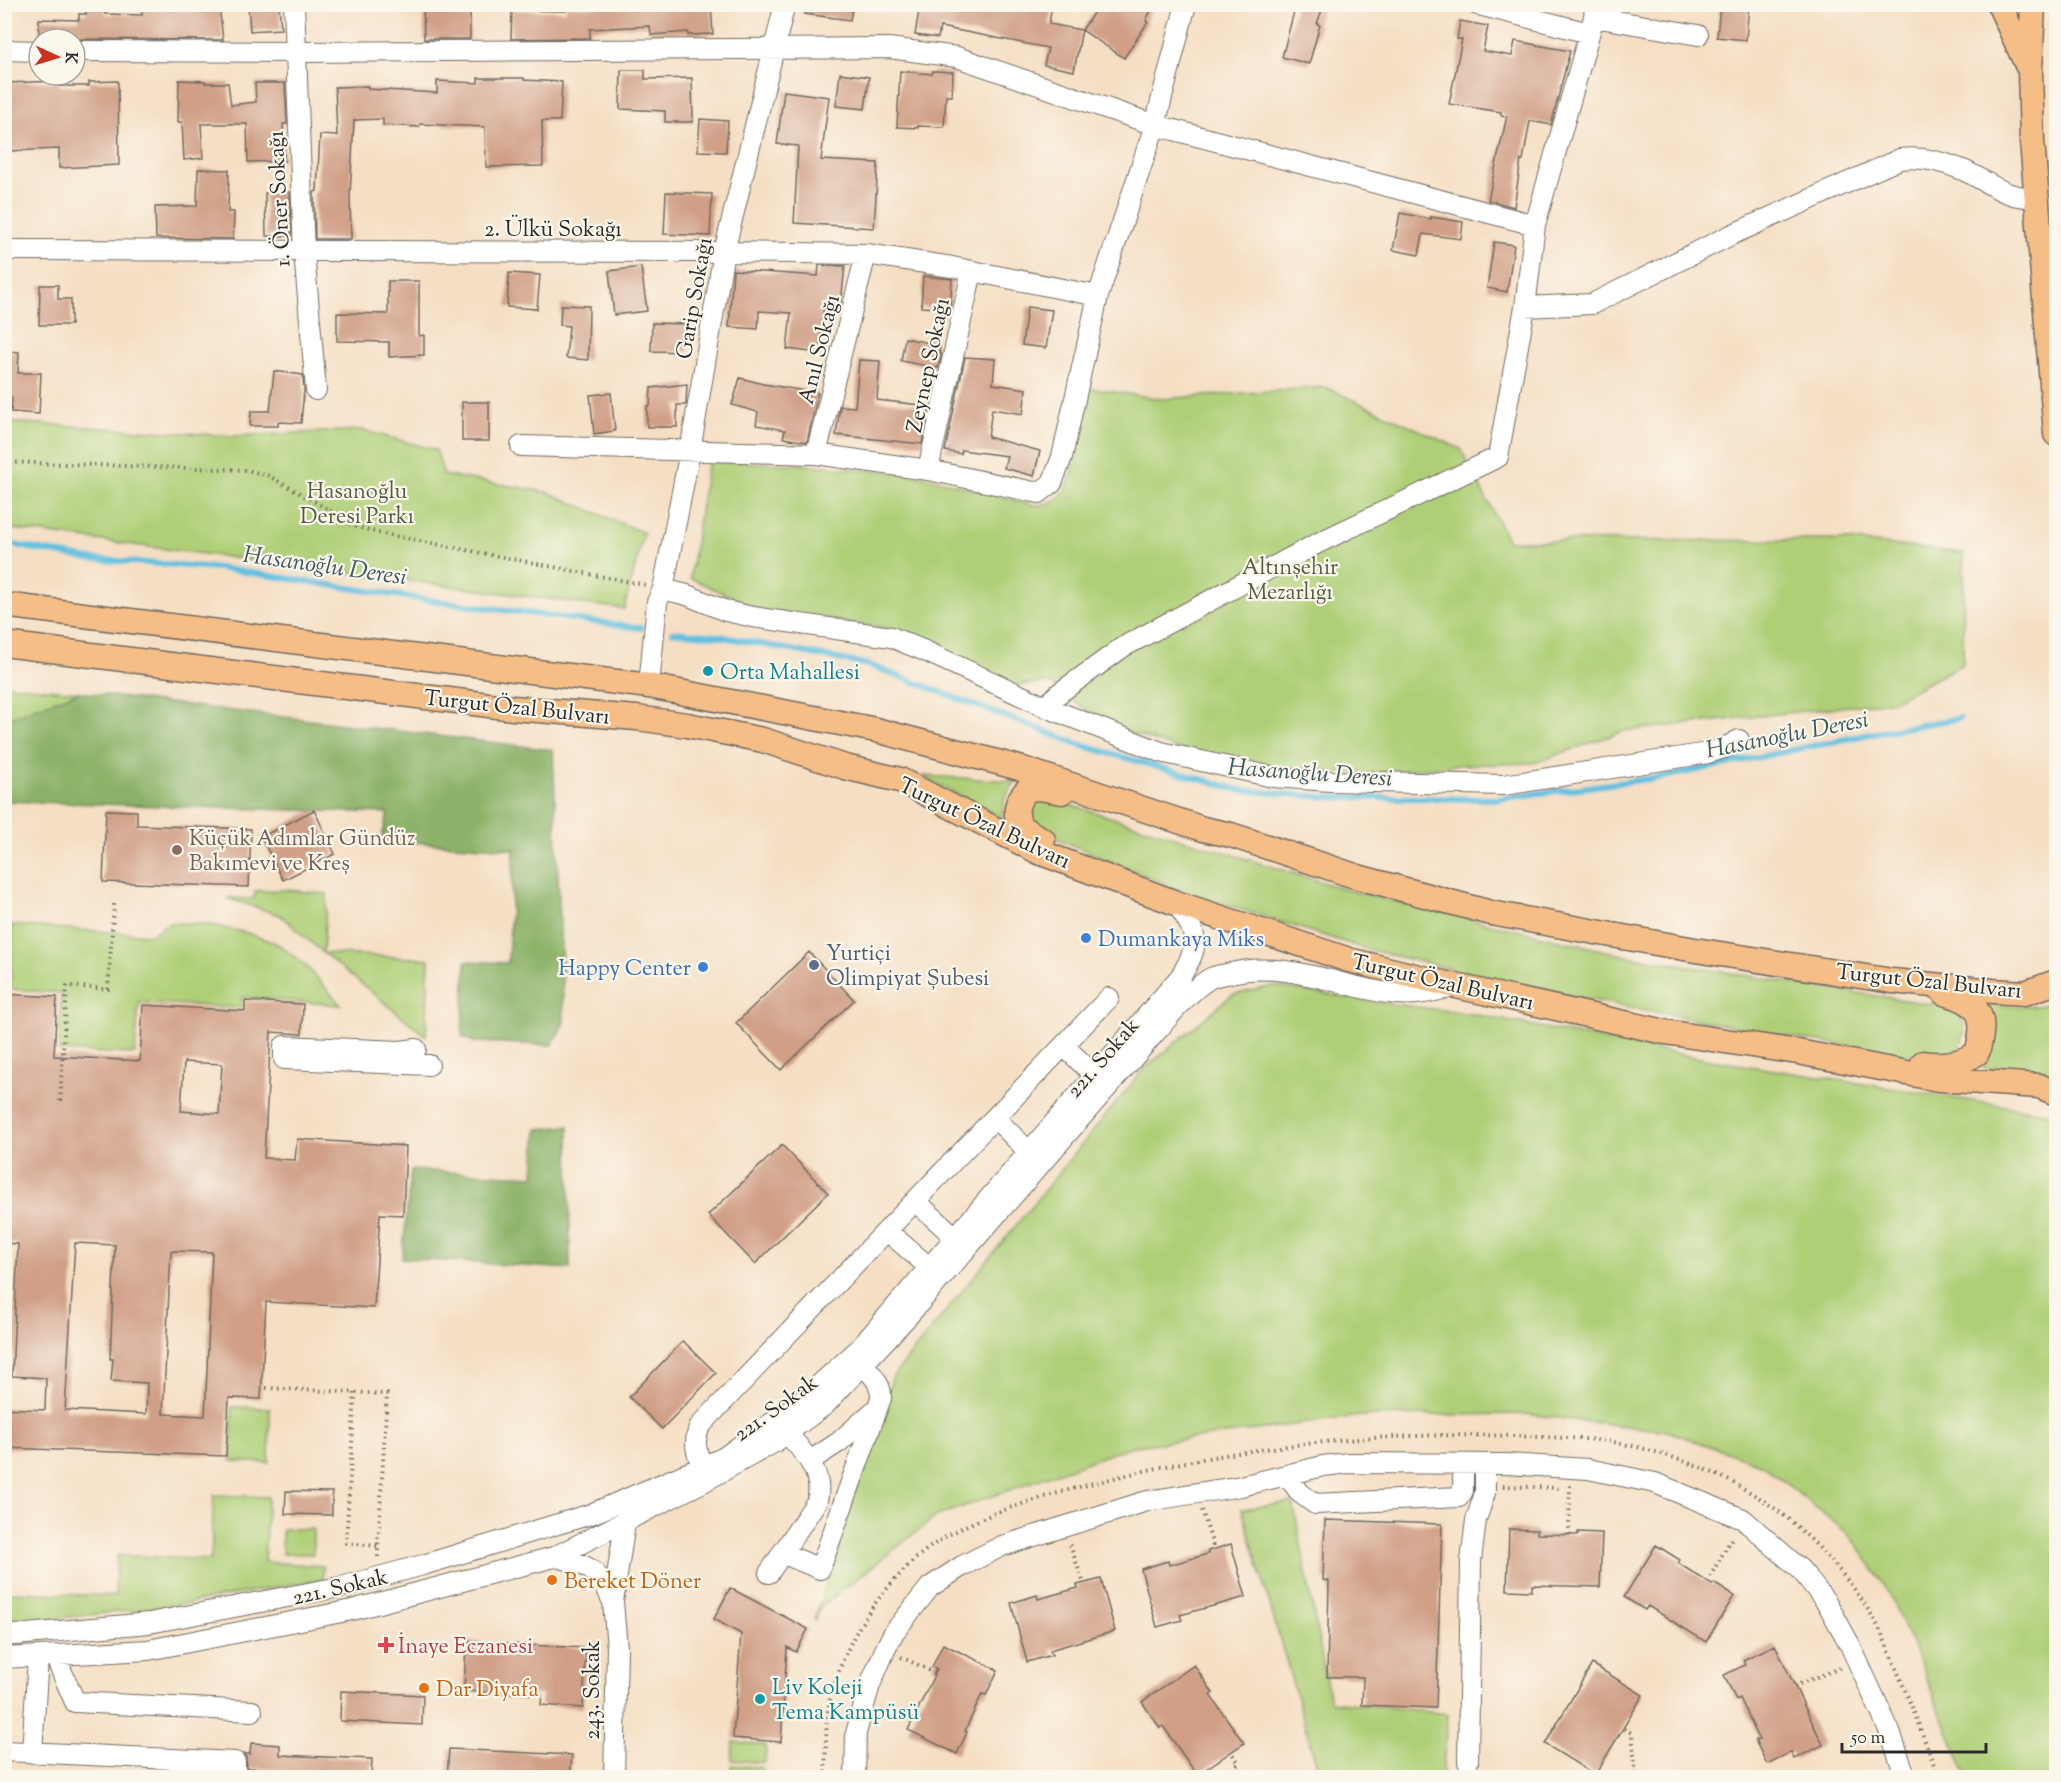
<svg xmlns="http://www.w3.org/2000/svg" width="2061" height="1782" viewBox="0 0 2061 1782" font-family="'Sorts Mill Goudy',serif">
	<style>
		.green { fill: #afcf77; stroke: #6d7d51; stroke-width: 1.5 }
		.forest { fill: #8bb268; stroke: #5b6e4a; stroke-width: 1.5 }
		.lines { fill: none; stroke-linecap: round; stroke-linejoin: round }
		.stream { stroke: #62c0e0; stroke-width: 6 }
		.building { fill: #d09f86; fill-rule: evenodd }
		.minor-casing { stroke: #726a61; stroke-width: 22 }
		.major-casing { stroke: #726a61; stroke-width: 27 }
		.path { stroke: #726a61; stroke-width: 4; stroke-dasharray: 1.5 4.5; stroke-linecap: butt }
		.minor { stroke: #fff; stroke-width: 20 }
		.major { stroke: #f6be87; stroke-width: 24 }
		.culture-dot { fill: #0f9aa8; stroke: #fbf7ec; stroke-width: 2 }
		.education-dot { fill: #8d6e63; stroke: #fbf7ec; stroke-width: 2 }
		.shop-dot { fill: #3f7fe0; stroke: #fbf7ec; stroke-width: 2 }
		.service-dot { fill: #5c6f8a; stroke: #fbf7ec; stroke-width: 2 }
		.food-dot { fill: #e8710a; stroke: #fbf7ec; stroke-width: 2 }
		.health-dot { fill: #e0444e; stroke: #fbf7ec; stroke-width: 2 }
		.labels { text-anchor: middle; stroke-width: 4.5; stroke-linejoin: round; paint-order: stroke }
		.street-label { font-size: 22px; fill: #2b2b2b; stroke: #fbf7ec }
		.park-label { font-size: 22px; fill: #535c42; stroke: #fbf7ec }
		.culture-label { font-size: 22px; fill: #0d838f; stroke: #fbf7ec; text-anchor: start }
		.education-label { font-size: 22px; fill: #785e54; stroke: #fbf7ec; text-anchor: start }
		.shop-label { font-size: 22px; fill: #366cbe; stroke: #fbf7ec; text-anchor: start }
		.service-label { font-size: 22px; fill: #4e5e75; stroke: #fbf7ec; text-anchor: start }
		.food-label { font-size: 22px; fill: #c56008; stroke: #fbf7ec; text-anchor: start }
		.health-label { font-size: 22px; fill: #be3a42; stroke: #fbf7ec; text-anchor: start }
		.water-label { font-size: 24px; font-style: italic; fill: #3c5861; stroke: #fbf7ec }
	</style>
	<rect width="100%" height="100%" fill="#fbf7ec"/>
	<filter id="ink" filterUnits="userSpaceOnUse"><feTurbulence type="fractalNoise" baseFrequency=".0167" numOctaves="2"/><feDisplacementMap in="SourceGraphic" scale="12" xChannelSelector="R" yChannelSelector="G"/><feConvolveMatrix kernelMatrix="1 2 1 2 8 2 1 2 1" color-interpolation-filters="sRGB"/></filter>
	<filter id="wash" filterUnits="userSpaceOnUse"><feTurbulence type="fractalNoise" baseFrequency=".008" numOctaves="4" result="noise"/><feDisplacementMap in="SourceGraphic" scale="24" xChannelSelector="R" yChannelSelector="G"/><feGaussianBlur stdDeviation="1.35" result="paint"/><feColorMatrix in="noise" values="0 0 0 0 0 0 0 0 0 0 0 0 0 0 0 0 0 1.4 0 .05"/><feComposite in="paint" operator="in"/></filter>
	<g filter="url(#wash)">
		<rect width="100%" height="100%" fill="#f5dfc4"/>
		<path class="green" d="M1325 387 1461 449 1508 541 1846 540 1964 553 1963 664 1893 701 1624 731 1534 763 1457 765 1376 773 1295 772 1184 751 1109 726 1049 683 1013 685 898 630 762 611 690 578 707 466 713 461 812 465 919 475 1034 505C1044 505 1056 502 1063 493 1076 477 1085 410 1089 388L1162 399Z
			M5 422 235 436 362 430 436 450 444 475 547 492 644 533 624 609 5 528Z
			M5 685 79 692 5 719Z
			M922 776 1016 781 1005 797 1002 818Z
			M1031 799 1058 801 1351 891 1627 956 1816 987 1945 1006C1949 1007 1955 1008 1958 1012 1968 1023 1965 1048 1951 1055 1946 1058 1937 1057 1932 1058L1800 1039 1550 992 1366 949 1177 889 1027 826 1024 805Z
			M287 890 327 894 323 953 429 959 426 1036 323 953 280 915 227 898 254 899 255 891Z
			M168 923 206 924 247 933 278 944 306 966 341 1005 242 997 241 1008 139 1002 135 1054 59 1051 61 993 11 989 12 925 151 935Z
			M1274 986 1362 1000 1472 1014 1710 1060 2056 1114V1777H1967L1910 1639 1885 1586 1851 1536 1763 1465 1667 1431 1525 1414 1360 1416 1129 1447 937 1516 822 1606 814 1621 893 1376 1142 1071 1232 995Z
			M2056 1001V1074L1983 1068C1996 1040 1994 1030 1982 1002 2005 1005 2035 1011 2056 1001Z
			M232 1407 270 1408 269 1463 231 1461Z
			M214 1495 268 1497 264 1562 323 1566V1579L171 1606 5 1624V1592L115 1596 117 1555 211 1560Z
			M1293 1502 1330 1701 1448 1714 1442 1777H1320L1242 1509Z
			M282 1529H313V1554H282Z
			M733 1742 766 1745 765 1763 732 1760Z
			M731 1765 763 1768V1777H730Z"/>
		<path class="forest" d="M79 692 553 750 564 1022 552 1045 473 1042 462 1036 466 961 508 963 514 849 381 840 388 813 5 801V719Z
			M569 1126 570 1269 402 1258 411 1170 534 1176 537 1129Z"/>
		<g class="lines">
			<path class="stream" d="M4 543 89 559 219 568 428 600 641 628
				M673 632 719 636 869 665 1081 745 1239 790 1325 797 1496 799 1663 777 1870 734 1960 718"/>
		</g>
		<g id="blocks">
			<path class="building" d="M142 4H174V10L219 5 223 40 39 39V19L79 20V14H86V6L106 7 105 14 142 15Z
				M248 4H279L281 29 250 31Z
				M423 4H470V39H424Z
				M599 4H711L713 34 688 35V32L651 35 650 26 590 29V38L511 39 512 10 566 11V6L599 7Z
				M805 4H853L850 20 805 14Z
				M920 4H1052L1049 24 1082 30 1074 71 1044 65 1048 48 940 27 938 38 915 35Z
				M1099 4H1154L1146 21 1148 22 1124 58 1082 30Z
				M1296 4H1324L1317 24 1320 25 1309 64 1282 57Z
				M1720 4H1749L1746 40 1717 37Z
				M1460 21 1488 26 1483 51 1512 56 1515 41 1570 51 1551 125 1530 121 1523 160H1521L1514 207 1488 200 1507 116 1501 115V112L1449 104 1462 39H1457Z
				M621 70H645V79L692 78 693 122H665V111L620 109Z
				M900 71 932 74 933 71 953 72 952 96H946L944 127 918 126V128L897 127Z
				M840 73 869 77 865 109 836 106Z
				M478 78H524V80L562 82 560 121H542L543 166 486 167 485 127 420 124 419 127 383 125V119L354 120 350 196 351 239H315L314 192 317 191 320 135 337 136 335 87 368 86V89L437 93V81L478 83Z
				M179 80 205 81V83H228L231 105 256 102 255 83H285L287 124H283L284 161 248 162 247 124H201L203 158 184 160 182 122H178Z
				M59 81V86H89V82L118 81 119 165 59 168V149L8 151V148H4V83Z
				M784 91 829 97 821 160 878 163 874 228 794 223 798 146 777 144Z
				M700 119 728 121 726 152 698 151Z
				M198 169 229 170 228 212H234L233 239 156 238 155 207 197 206Z
				M290 192 291 236H266L265 193Z
				M666 192 712 194 710 236 664 234Z
				M1400 213 1431 219V217L1463 222 1461 239 1423 234 1419 255 1393 250Z
				M1494 242 1514 245 1507 292 1487 288Z
				M819 265 845 266 841 304 824 303 819 353 787 349 791 313 759 311 758 329 729 327 733 270 818 276Z
				M641 267 647 311 614 315 609 271Z
				M509 273 540 275 537 309 507 307Z
				M923 276 952 279 950 309 921 307Z
				M388 281H419V336L424 335V355L389 357V342L337 341V313L388 314Z
				M40 285H58V299H71V325H39Z
				M561 305 589 306 588 360 566 358 569 326 560 325Z
				M1027 307 1052 310 1046 348 1022 345Z
				M652 323 689 324 688 352 651 351Z
				M905 338 940 345 939 354H941L938 368 901 361Z
				M4 351 19 352 18 373H41L39 414 11 412 12 398H4Z
				M965 357 995 359 993 384 1026 389 1023 414 992 409 988 437 1040 451 1034 476 1004 468 1007 456 962 450 961 454 945 451Z
				M859 360 880 361 877 400 930 406 922 444 836 435 840 406 855 407Z
				M274 371 303 375 304 390 301 423 278 422V426H250L251 411H270Z
				M740 378 763 384 818 393 807 442 783 438 785 430 756 425 758 412 732 405Z
				M687 384 686 405H677V427H647V406H650L651 388Z
				M611 393 615 431 594 434 590 395Z
				M462 402H489V441H462Z
				M106 810 137 811V825L251 829 249 887 103 882Z
				M314 810 335 854 283 880 261 837Z
				M809 952 854 1000 781 1070 736 1023Z
				M4 994 57 997 54 1056 140 1061 143 1005 245 1011V1001L303 1004 302 1034 271 1032 264 1158 295 1160 297 1139 406 1146 403 1215 380 1214 374 1308 266 1302 261 1399 229 1398 226 1456 4 1448V1408L45 1410 46 1378 12 1376 18 1244 4 1243V1093L7 1047H4ZM184 1062 222 1064 219 1114 181 1111ZM75 1243 115 1245 110 1359H113L111 1381 147 1383 146 1414 65 1410ZM171 1251 212 1252 205 1416 163 1414Z
				M782 1145 828 1193 755 1264 708 1215Z
				M683 1341 716 1373 662 1429 629 1397Z
				M286 1491 332 1492V1515L285 1514Z
				M1325 1520 1442 1524 1436 1708 1362 1705 1363 1677H1327L1329 1581 1323 1580Z
				M1509 1529 1537 1530V1534L1578 1535V1532L1602 1533 1600 1587 1532 1585V1591L1507 1590Z
				M1231 1544 1246 1597 1180 1615 1182 1620 1157 1627 1141 1569 1168 1561 1169 1565 1208 1554V1551Z
				M1656 1545 1680 1560 1678 1563 1712 1585 1714 1583 1734 1596 1706 1642 1648 1606 1645 1610 1624 1597Z
				M1101 1579 1115 1631 1050 1650 1052 1655 1027 1662 1011 1603 1037 1595 1038 1599 1078 1588 1077 1585Z
				M730 1588 808 1629 796 1652 787 1647 781 1742 733 1738 741 1634 714 1619Z
				M466 1642 586 1648 583 1708 541 1705 542 1695 464 1691Z
				M943 1644 998 1670 986 1695 982 1694 965 1731 967 1732 957 1754 908 1730 937 1669 932 1667Z
				M1775 1645 1823 1745 1794 1759 1791 1752 1767 1764 1755 1740 1759 1739 1740 1698 1736 1700 1724 1675 1745 1665 1743 1660Z
				M1592 1664 1643 1695 1595 1775 1545 1744Z
				M1194 1665 1213 1693 1210 1695 1244 1743 1197 1775 1163 1726 1160 1728 1142 1702Z
				M341 1691 423 1695 422 1725 340 1721Z
				M251 1743 280 1745V1755L372 1759 371 1778H286V1770L247 1768 246 1757 243 1754H250Z
				M449 1749 572 1755 570 1778H447Z"/>
		</g>
	</g>
	<g filter="url(#ink)">
		<use href="#blocks" fill-opacity="0" stroke="#726a61" stroke-width="1.5"/>
		<g class="lines">
			<g class="minor-casing">
				<path id="minor" d="M294 4 304 252 316 390
					M1475 4 1589 33
					M1594 17 1698 35
					M4 50 39 51
					M75 51 296 52 889 48 957 57 1155 125 1535 225
					M4 250 724 252 866 254 952 267 1098 296
					M1525 307 1592 304 1731 235 1900 159C1921 156 1944 162 1963 170 1990 182 2004 199 2036 197
					M521 446 816 454 928 470 1039 493 1052 483 1062 457 1098 296 1155 125 1186 4
					M816 454 866 254
					M928 470 972 271
					M663 589 687 595 726 611 753 617 891 637 925 651 1048 708 1161 752 1273 777 1330 781 1504 785 1708 753 1724 748 1739 740
					M649 686 657 602 663 589 690 451 724 252 785 4
					M1048 708 1052 700 1058 694 1123 647 1318 543 1498 457 1525 307 1535 225 1594 17 1595 4
					M1064 1046 1094 1075
					M416 1049 400 1051 284 1046V1059L429 1065
					M995 1118 1029 1152
					M915 1201 955 1237
					M887 1231 929 1267
					M810 1461 839 1442 876 1409
					M702 1466C696 1451 693 1442 700 1426L1109 998
					M1287 1475 1300 1493 1315 1504 1459 1497 1463 1491V1464
					M782 1553 820 1569 881 1398C882 1384 872 1375 863 1364
					M554 1557C588 1563 599 1570 613 1602
					M769 1573 817 1501C824 1472 804 1453 787 1433
					M4 1636 149 1623 345 1586 423 1565 591 1514 723 1458 798 1404 859 1349 1180 977C1201 944 1199 935 1176 903
					M55 1656 75 1702 252 1711
					M4 1658 148 1650 352 1610 554 1557 705 1481 775 1442 825 1405 908 1316 1154 1034C1171 1015 1188 992 1209 979 1214 976 1221 975 1227 974 1281 959 1335 985 1388 993 1411 997 1434 992 1456 986
					M4 1751 235 1762V1778
					M32 1753 38 1657
					M1468 1762 1471 1561 1476 1520 1485 1493V1464
					M614 1778 617 1648 613 1602 625 1523
					M855 1778 856 1733 870 1685 885 1650 894 1632 930 1587 962 1566 1002 1546 1147 1501 1241 1486 1323 1466 1349 1463 1507 1464 1588 1469 1655 1483 1743 1519 1801 1570 1827 1603 1850 1645 1890 1732 1906 1778"/>
			</g>
			<g class="major-casing">
				<path id="major" d="M1999 4 2027 65
					M2033 4 2030 71 2032 141 2056 434
					M4 605 649 686 876 730 1023 769 1203 829 1231 835 1358 877 1491 913 1695 950 1892 981 1993 991 2025 993 2056 982
					M4 644 513 708 637 718 687 725 763 740 845 767 900 780 1039 852 1176 903 1349 960 1456 986 1665 1032 1798 1052 1938 1079 2039 1086 2056 1093
					M1043 840 1020 827C1014 810 1016 801 1028 789L1040 788 1062 792
					M1923 1063C1943 1066 1961 1064 1977 1053 1987 1017 1982 1003 1944 993"/>
			</g>
			<path class="path" d="M4 462 247 470 269 476 333 512 353 526 379 533 646 585
				M60 1101 67 986 108 989 114 904
				M266 1388 387 1394 378 1546
				M355 1393 346 1543 378 1546V1560
				M1503 1486 1559 1488
				M1202 1510 1214 1549
				M1569 1535 1570 1484
				M1070 1545 1084 1584
				M1707 1582 1733 1536
				M901 1657 935 1673
				M1794 1686 1840 1668
				M1624 1729 1632 1733 1636 1778
				M825 1778C826 1754 825 1728 829 1704 830 1697 833 1690 835 1683 850 1635 872 1602 908 1566 952 1522 1014 1506 1072 1489 1223 1447 1381 1429 1537 1437 1564 1438 1592 1438 1618 1443 1669 1453 1717 1471 1761 1499 1805 1527 1854 1581 1879 1628 1885 1640 1890 1655 1896 1668 1911 1704 1925 1741 1939 1778
				M1224 1778 1239 1763 1231 1752"/>
			<use href="#minor" class="minor"/>
			<use href="#major" class="major"/>
		</g>
	</g>
	<g class="culture-dot">
		<circle cx="708" cy="671" r="6"/>
		<circle cx="760" cy="1699" r="6"/>
	</g>
	<circle class="education-dot" cx="177" cy="850" r="6"/>
	<g class="shop-dot">
		<circle cx="1086" cy="938" r="6"/>
		<circle cx="703" cy="967" r="6"/>
	</g>
	<circle class="service-dot" cx="814" cy="965" r="6"/>
	<g class="food-dot">
		<circle cx="552" cy="1580" r="6"/>
		<circle cx="424" cy="1688" r="6"/>
	</g>
	<path class="health-dot" d="M383 1636h6v6h6v6h-6v6h-6v-6h-6v-6h6z"/>
	<g class="labels">
		<g class="street-label">
			<text transform="translate(278 199) rotate(-93)" y="8">1. Öner Sokağı</text>
			<text x="553" y="236">2. Ülkü Sokağı</text>
			<text transform="translate(693 298) rotate(-80)" y="8">Garip Sokağı</text>
			<text transform="translate(818 349) rotate(-76)" y="8">Anıl Sokağı</text>
			<text transform="translate(927 365) rotate(-78)" y="8">Zeynep Sokağı</text>
			<text transform="translate(517 706) rotate(6)" y="8">Turgut Özal Bulvarı</text>
			<text transform="translate(985 822) rotate(25)" y="8">Turgut Özal Bulvarı</text>
			<text transform="translate(1929 980) rotate(6)" y="8">Turgut Özal Bulvarı</text>
			<text transform="translate(1443 981) rotate(13)" y="8">Turgut Özal Bulvarı</text>
			<text transform="translate(1102 1057) rotate(-49)" y="8">221. Sokak</text>
			<text transform="translate(775 1407) rotate(-36)" y="8">221. Sokak</text>
			<text transform="translate(340 1586) rotate(-13)" y="8">221. Sokak</text>
			<text transform="translate(591 1690) rotate(-90)" y="8">243. Sokak</text>
		</g>
		<g class="park-label">
			<text x="357" y="498">Hasanoğlu<tspan x="357" dy="25">Deresi Parkı</tspan></text>
			<text x="1290" y="574">Altınşehir<tspan x="1290" dy="25">Mezarlığı</tspan></text>
		</g>
		<g class="culture-label">
			<text x="720" y="679">Orta Mahallesi</text>
			<text x="772" y="1694">Liv Koleji<tspan x="772" dy="25">Tema Kampüsü</tspan></text>
		</g>
		<g class="education-label">
			<text x="189" y="845">Küçük Adımlar Gündüz<tspan x="189" dy="25">Bakımevi ve Kreş</tspan></text>
		</g>
		<g class="shop-label">
			<text x="1098" y="946">Dumankaya Miks</text>
			<text x="691" y="975" text-anchor="end">Happy Center</text>
		</g>
		<g class="service-label">
			<text x="826" y="960">Yurtiçi<tspan x="826" dy="25">Olimpiyat Şubesi</tspan></text>
		</g>
		<g class="food-label">
			<text x="564" y="1588">Bereket Döner</text>
			<text x="436" y="1696">Dar Diyafa</text>
		</g>
		<g class="health-label">
			<text x="398" y="1653">İnaye Eczanesi</text>
		</g>
		<g class="water-label">
			<text transform="translate(325 565) rotate(8)" y="8">Hasanoğlu Deresi</text>
			<text transform="translate(1787 734) rotate(-11)" y="8">Hasanoğlu Deresi</text>
			<text transform="translate(1310 772) rotate(4)" y="8">Hasanoğlu Deresi</text>
		</g>
	</g>
	<rect width="2061" height="1782" fill="none" stroke="#fbf7ec" stroke-width="24"/>
	<g transform="translate(57 57) rotate(94)"><circle r="28" fill="#fbf7ec" stroke="#a8a59f" stroke-width="1.5"/>
	<path d="M0-4.5L10 22L0 15L-10 22Z" fill="#c8321e"/>
	<text y="-9" font-size="16" font-weight="bold" text-anchor="middle" fill="#2b2b2b">K</text>
	</g>
	<path d="M1842 1743v9h144v-9" fill="none" stroke="#2b2b2b" stroke-width="3"/>
	<text x="1851" y="1743" font-size="18" fill="#2b2b2b" stroke="#fbf7ec" stroke-width="4.5" paint-order="stroke">50 m</text>
</svg>
